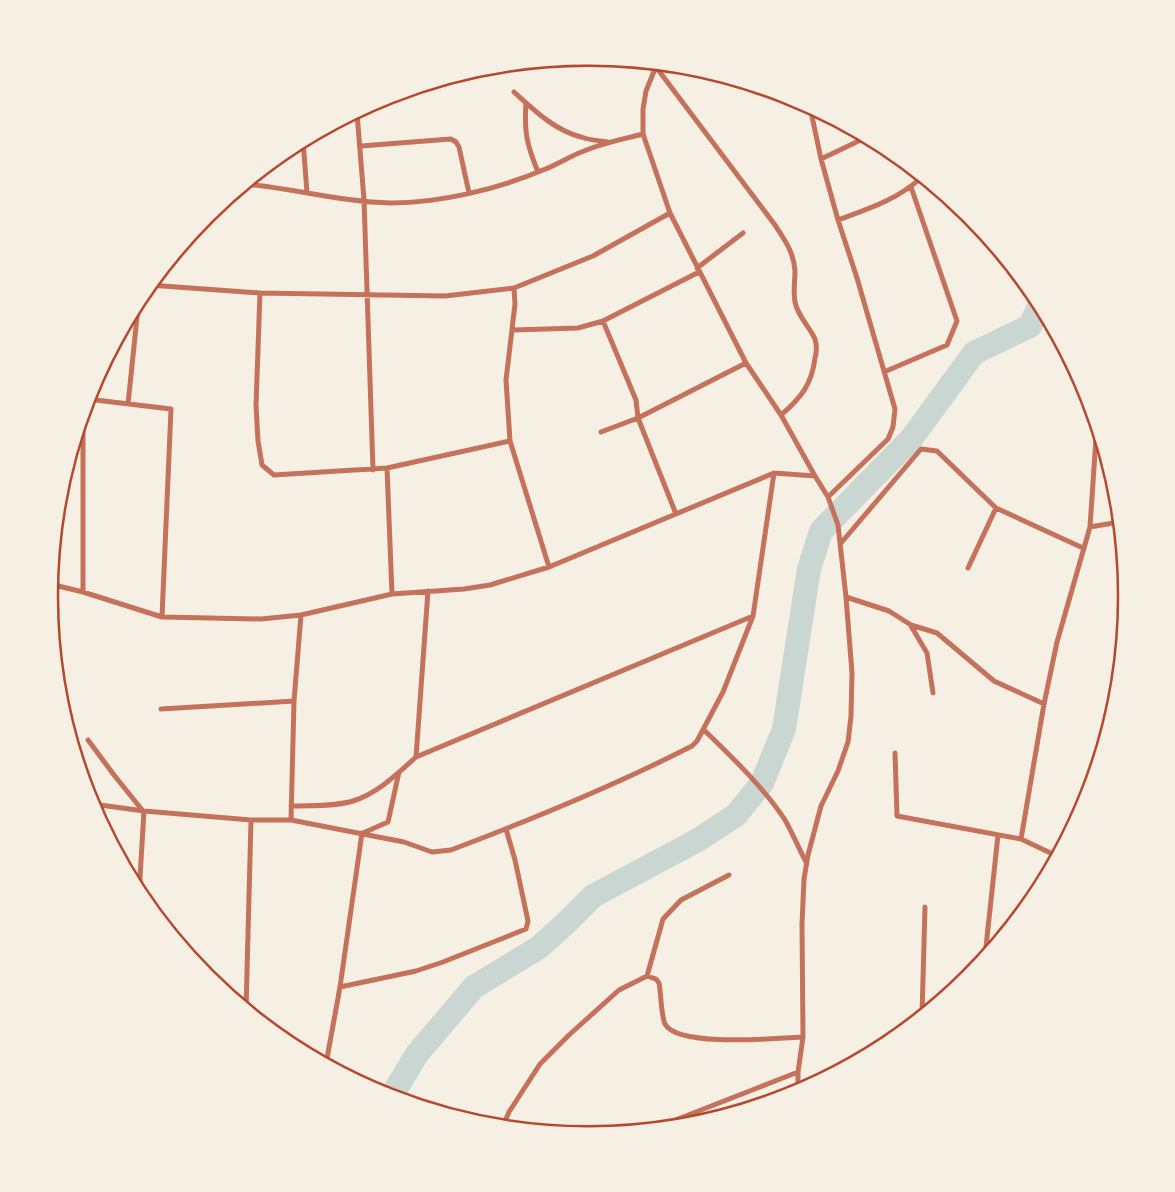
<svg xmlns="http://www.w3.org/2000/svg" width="1175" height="1192" viewBox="0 0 1175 1192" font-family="'Fira Sans Condensed',sans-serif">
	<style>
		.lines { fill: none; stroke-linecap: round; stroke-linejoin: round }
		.river { stroke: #c9d6d2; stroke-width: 24 }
		.minor { stroke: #c5725c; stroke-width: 5 }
		.rim { fill: none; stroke: #b5482f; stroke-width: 2.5 }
	</style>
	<rect width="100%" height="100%" fill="#f6efe4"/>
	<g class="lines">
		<path class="river" d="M391 1097 417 1054 474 987 538 948 564 925 593 896 698 840 736 815 762 783 784 729 809 569 821 531 911 439 974 353 1030 326 1040 305"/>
		<path class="minor" d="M657 64 646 91 643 109V134L670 213 746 363 781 415 815 476 828 497 838 525 846 597 852 673 851 716 848 742 838 771 821 806 808 855 804 879 802 924 803 1037 798 1072V1092
			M656 67 775 225C785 240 794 253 795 271 795 281 793 291 795 302 797 315 809 326 815 339 817 346 817 351 815 358 812 384 801 398 781 415
			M514 92C534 110 554 130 581 137 590 140 599 141 608 142
			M526 103C524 133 527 145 538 172
			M810 107 821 159 838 220 857 278 895 409 893 427 888 439 828 497
			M357 113 364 200 373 470
			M303 140 307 193
			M361 146 451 139 456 142 459 147 469 193
			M821 159 867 137
			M244 184C293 188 341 202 391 203 440 203 498 189 543 170 557 165 570 156 584 151 603 143 624 139 643 134
			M838 220C868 209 897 200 922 177
			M697 268 743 233
			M149 285 260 293 445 296 514 288 593 256 670 213
			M514 288 515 304 506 380 510 441 549 567
			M260 293 256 405 258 441 262 465 274 475 387 468 510 441
			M513 330 578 328 603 321 699 272
			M884 372 947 345 957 321 911 187
			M87 399 171 409 162 617
			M128 404 139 298
			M601 432 638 418 636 400 603 321
			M387 468 392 594
			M676 514 638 418 746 363
			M1090 527 1119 522
			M841 543 921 449 937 451 996 508 1083 548
			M968 568 996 508
			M50 584 83 592 162 617 261 619 301 615 392 594 464 589 490 585 549 567 774 473 815 476
			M83 592V412
			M846 597 889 611 911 625 937 633 994 681 1044 704
			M911 626 927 653 933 693
			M161 709 294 701
			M704 730C731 756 765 789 785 820 793 834 799 849 806 862
			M88 740 114 775 143 811
			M895 753 897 816 1021 839 1057 856
			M416 757 428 591
			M291 806C310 805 334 807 353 801 378 793 397 774 416 757L753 616
			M93 808 100 805 144 811 251 820H291L404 842 432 852 451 850C533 819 614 786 692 746L697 741 723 692 753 616 774 473
			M291 820 294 701 301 615
			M363 833 388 822 399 772
			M1021 839 1044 704 1057 642 1090 527 1096 438
			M139 894 144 811
			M985 956 998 835
			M647 976 656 979 659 983C661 993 661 1015 665 1024 678 1048 778 1038 803 1037
			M647 976 663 919 681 900 729 875
			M340 987 416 971 443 962 526 929 528 921 515 860 506 829
			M246 1010 251 820
			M922 1015 925 907
			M326 1064 340 987 362 833
			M503 1126 509 1112 540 1064 569 1035 619 990 647 976
			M655 1128 798 1072"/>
	</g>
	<path d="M0 0H1175V1192H0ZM58 596a530 530 0 1 1 1060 0a530 530 0 1 1-1060 0Z" fill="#f6efe4" fill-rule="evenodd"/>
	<path class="rim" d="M58 596a530 530 0 1 1 1060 0a530 530 0 1 1-1060 0Z"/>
</svg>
